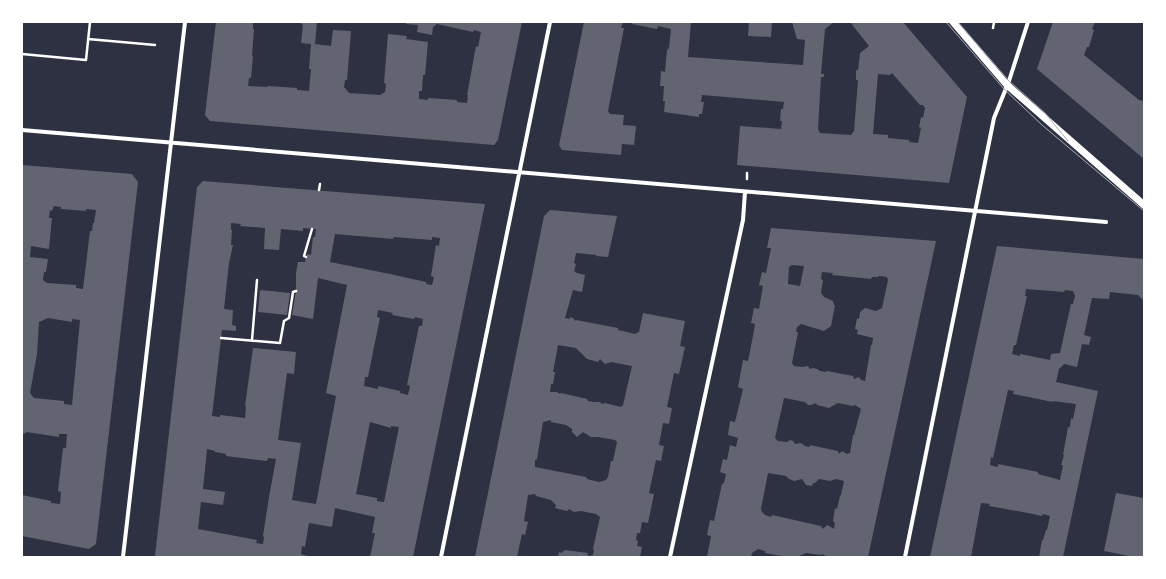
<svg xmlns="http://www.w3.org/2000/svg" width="1166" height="579" viewBox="0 0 1166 579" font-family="Quicksand,sans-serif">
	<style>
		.building { fill: #626471; fill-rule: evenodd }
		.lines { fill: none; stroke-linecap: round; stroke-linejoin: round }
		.path { stroke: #fff; stroke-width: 2.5 }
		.minor { stroke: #fff; stroke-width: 4 }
		.tertiary { stroke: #fff; stroke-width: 7 }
		.tram { stroke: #abadb3; stroke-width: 1 }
	</style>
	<rect width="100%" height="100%" fill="#2d3142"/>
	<path class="building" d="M216 22H253V29H254L252 56H253L251 78H249L248 86 267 87 268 86 297 88V90L309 91 311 69H309L311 44 301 43 303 25 300 22H317L315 44 331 46 333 30 351 31 347 80H345L344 87 349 93 380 95 385 92 386 84 384 83 388 34 407 36 406 39 428 42 425 75H423L422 91H419V99L428 100V98L457 100V102L467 103 468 95H467L476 46 478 47 481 32 474 30 473 32 437 24 433 27 432 35 417 32 418 25 406 24V22H522L498 140 494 145 210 121 205 115Z
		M584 22H623L621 28H624L608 111 610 114 624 115 623 125 636 126 634 145 622 144 621 155 562 150 559 145Z
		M632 22H691L688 57 803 65 805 40 797 39 792 22H834L825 29 821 74H824V77H821L818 129 820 133 851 135 854 131 858 80H856V70H858L860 53 869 46 850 22H903L967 97 949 183 737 165 740 126 781 129 782 121H780L781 109H783L784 102 702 95 701 102H704L702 114H699V117L664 112 665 101H663L664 86H660L661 71 665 72 667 50 669 48 671 29 658 26 657 29 632 24ZM892 73 920 105H923L925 108 923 118 921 117 919 127 921 128 918 143 909 142V140L888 138V135L873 134 878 74 890 75Z
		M749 22H772L771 37 748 36Z
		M1053 22H1095L1092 29 1094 30 1089 47H1087L1084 55 1139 100 1144 101V159L1037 69Z
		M22 165 132 174 138 182 96 544 89 549 22 536V495L51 501V503L60 504 61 492 58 491 63 448H66L67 434H59V437L27 432 22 435ZM54 206 61 207V209L86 211V209L96 210 94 223H93L92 231H90L83 289 76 288V285L47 283 43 280 44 272H46L48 259 30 257 31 246 49 249 52 218H49L50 210 52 211ZM48 318 72 322V319L80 320 72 405 64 404V401L34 398 30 393 37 354 39 322Z
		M203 181 485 204 413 557H370L375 533H372L375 517 335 508 332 527 309 523 305 547 302 546 301 554 310 557H156L155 556 197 187ZM231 223 241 224 240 226 265 228 264 249 279 250 281 229 303 231V228L316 229 315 237H313L311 255 307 254 305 262H298L296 273V291L292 315 313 319 318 278 347 285 326 393 336 396 316 504 292 500 301 443 278 440 287 373 294 374 296 352 253 348 245 406H246L245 418 220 415V417L212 416 222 330 236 331V326L232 325 233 310 224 309 229 263 233 245H231L232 230H231ZM335 234 393 239 394 237 432 240V237L440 238 439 246 436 245 431 276 434 277 432 285 426 284V282L390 274 330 262ZM378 310 393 313 392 315 414 319 415 317 423 319 422 326H419L413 355 407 385 410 386 408 395 400 393V391L378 386V389L364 386 365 377H368L374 347 380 318 377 317ZM370 422 391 428V426L399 427 384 502 377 501V498L356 494ZM207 449 215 451V452L226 454V456L267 461 268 458 276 459 269 497 263 536 264 537 263 544 256 543 257 540 198 529 201 502 223 505 225 492 203 489Z
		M550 210 617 216 608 257 596 256 597 255 576 253 574 263 576 264 574 271 577 273 585 275 582 292 573 290 565 318 570 319V317L573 318 575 321 576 320 618 328V330L635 334 639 332 643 313 685 321 680 346 685 347 679 374 674 373 667 407 672 408 669 424 663 423 659 445 664 446 661 461 656 460 649 493 654 494 648 523 642 522 640 533H637L636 540 638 541 637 546 642 547 640 557H558L559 552 561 553 565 550 588 553 587 555 590 556 593 555 594 550 593 549 600 517 596 514 581 511 574 512 569 509 567 511 555 508 556 505 551 500 536 496 535 494 528 495 524 521 528 522 525 535 522 534 517 557H475L544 216ZM558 345 576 348 587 359 598 362 600 359 605 364 611 362 632 366 623 405 621 407 605 403 602 404 600 402H594L588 401 587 399 561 393 560 394 557 392H550L551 384H553L555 372H553ZM551 420V422L566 425 572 429V432L577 437 583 432 591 437H598L615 440 617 442 613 461H611L608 477 606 480 599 482 587 479 586 477 535 467V460L537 459 543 422Z
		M771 228 936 241 868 557H828L822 554 821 555 806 553 797 557H787L765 553V551L758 549 752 553 751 557H707L711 536 707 535 710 520 714 521 722 484 724 483 726 474 720 472 723 459 727 460 730 445 736 447 738 438 728 435 730 421 735 422 743 389 738 387 743 360 748 361 753 336 755 324 751 323 754 308 759 309 763 286 759 285 762 272 766 273 771 248H767ZM792 265 804 266 800 286 788 284 789 267ZM822 272 833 273 832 275 871 279 872 277H878L879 276 887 277 888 280 882 308 876 311 865 308 860 312 859 319 857 318 855 329 858 330 857 334 873 338 872 345H871L865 381 861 380 859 377 854 379 853 376 827 371 825 372 820 371 817 369 813 368 810 369 808 366 802 367 794 366 792 363 798 332H796L797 327 801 324 824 331 831 326 835 305H834L833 301 824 297 821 293 823 280 821 279ZM784 398 805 402 808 405H811L816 403 817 405 829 408 838 403 853 406 855 405 861 409 854 435H853L850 453 847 454 842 451 839 454 838 451 810 445V447L805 446 801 443 795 444 793 441 790 440 787 442 778 441 775 438ZM768 473 786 476 789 479 794 481 802 479 806 485 812 486 813 483H815L819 479 830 481 836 479 844 481 841 495 840 496 837 509 835 508 833 521 835 523 834 529 829 526 827 525 823 529 821 526 772 515 771 517 765 515 762 512 761 509Z
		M997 246 1144 259V301L1138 295 1110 292 1109 299 1092 298 1084 335 1091 337 1089 345 1082 344 1077 367 1064 364 1059 369 1056 382 1098 391 1063 557H1039L1042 540H1043L1046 530H1047L1050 516 1043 514 1042 516 1028 513 989 506 990 504 981 503 971 557H930ZM1026 289 1064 292 1065 290 1073 291 1075 296 1073 304H1071L1060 353 1051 354 1050 360 1020 354V356L1012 354 1014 345H1016L1027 296H1025ZM1008 390 1014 391 1013 394 1053 402V401L1076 404 1073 419 1071 418 1070 427H1068L1063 455H1064L1061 465H1063L1060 480 1038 474V472L998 464V467L990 465 991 457 993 458Z
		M260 290 290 293 287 315 258 312Z
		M1116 493 1144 498V557H1134L1104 551Z"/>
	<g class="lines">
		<path class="path" d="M993 28 994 22
			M88 39 155 45
			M22 54 86 60 90 22
			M747 179V173
			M319 190 320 184
			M306 257 304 256 312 229
			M221 338 280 343 284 321 289 318 293 292 296 291
			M252 340 257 280"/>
		<path class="minor" d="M22 130 1106 222
			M123 557 185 22
			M441 557 550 22
			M670 557 743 220 745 192
			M905 557 994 118 1009 81 1028 22"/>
		<path class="tertiary" d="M953 22 1007 85 1144 205"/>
		<path class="tram" d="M946 22 1005 90 1042 125 1144 211
			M958 22 1009 81 1045 113 1068 141"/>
	</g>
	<rect width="1166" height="579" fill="none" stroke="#ffffff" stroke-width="46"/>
</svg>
